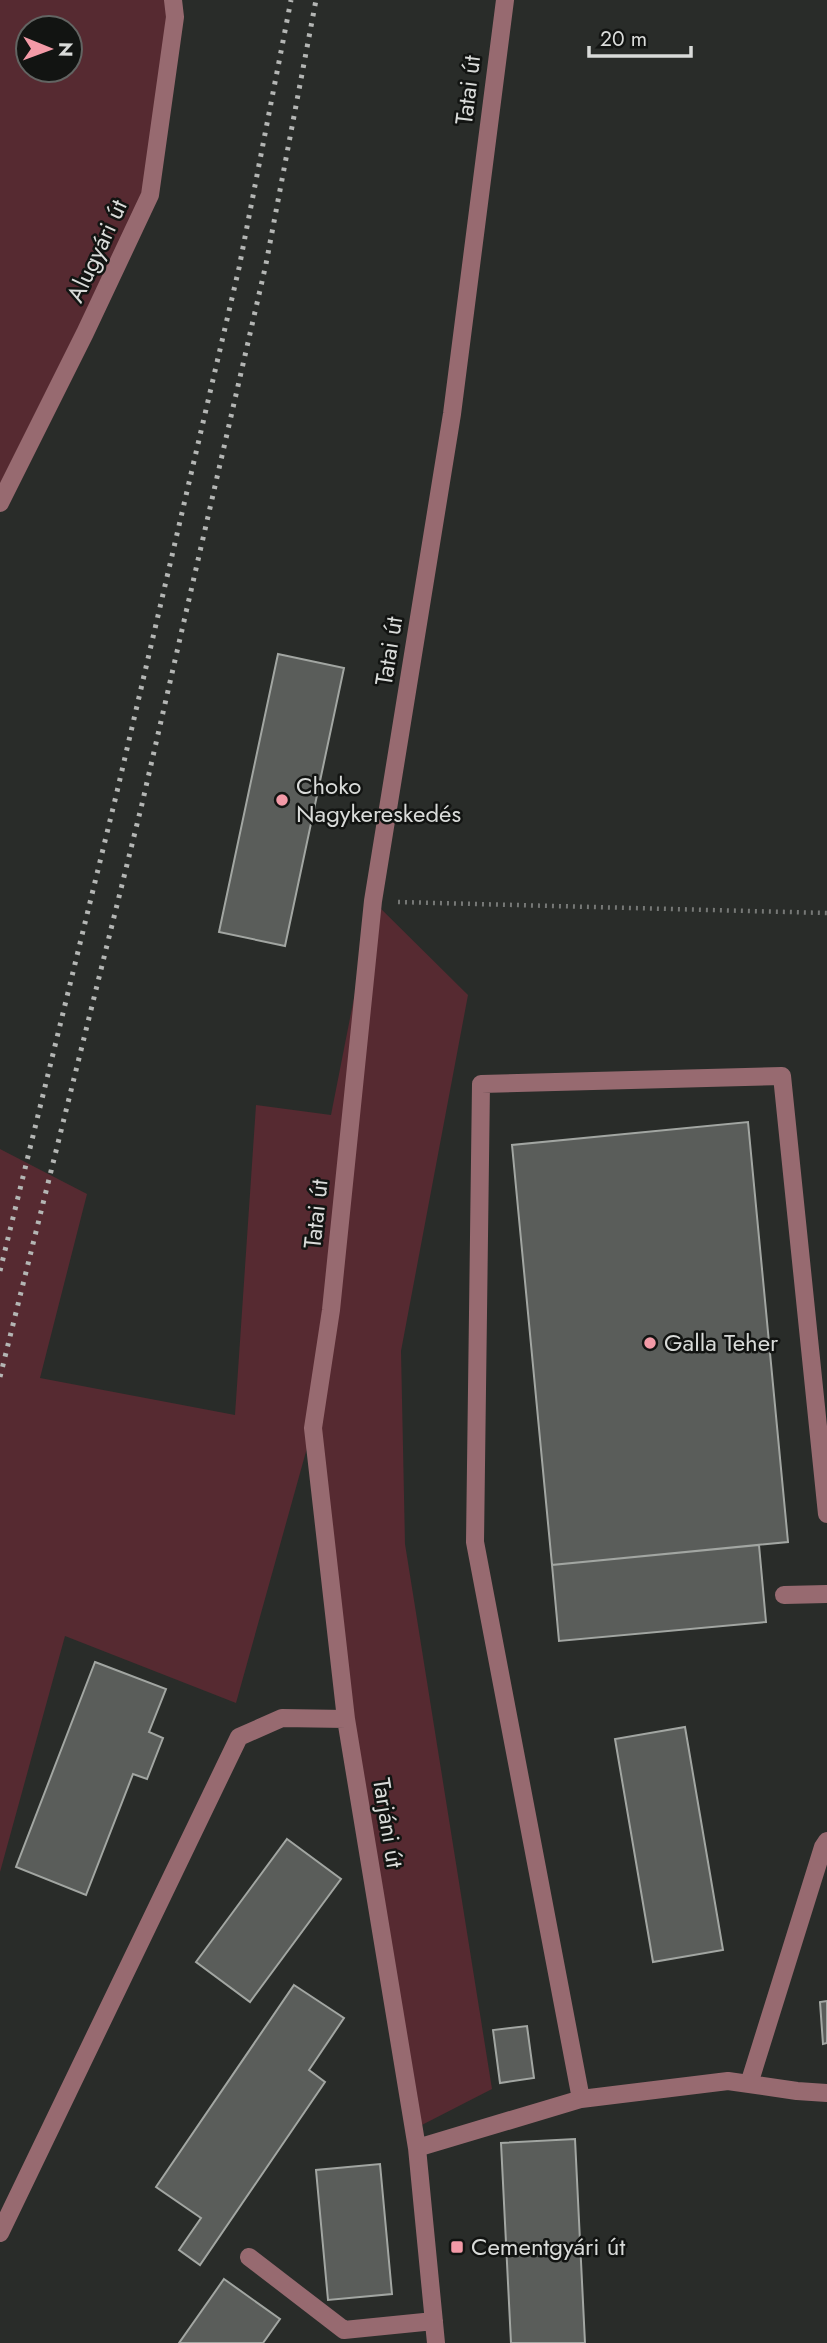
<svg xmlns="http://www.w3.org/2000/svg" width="827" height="2343" viewBox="0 0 827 2343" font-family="Jost,sans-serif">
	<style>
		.green { fill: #562a31; fill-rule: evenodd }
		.building { fill: #5a5d5a; stroke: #a2a6a2; stroke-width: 2 }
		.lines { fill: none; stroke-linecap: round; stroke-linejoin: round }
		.path { stroke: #767876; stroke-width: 4.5; stroke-dasharray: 2 5; stroke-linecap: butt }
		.minor { stroke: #976a70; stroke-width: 18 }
		.rail { stroke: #b4b6b4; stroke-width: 5; stroke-dasharray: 3.5 7; stroke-linecap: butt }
		.poi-dot { fill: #f39aa7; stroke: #121412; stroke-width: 2.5 }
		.labels { text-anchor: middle; stroke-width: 5; stroke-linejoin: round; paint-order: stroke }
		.street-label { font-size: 24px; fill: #d9dbd9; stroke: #121412 }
		.poi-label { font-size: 24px; fill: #d9dbd9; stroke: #121412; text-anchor: start }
	</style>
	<rect width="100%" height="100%" fill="#292c29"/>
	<path class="green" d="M0 0H173L150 195 0 503ZM28 28H70V70H28Z
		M373 901 468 995 401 1351 405 1544 492 2089 414 2129 312 1430 236 1703 65 1636 0 1872V1149L87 1194 40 1378 235 1415 256 1105 331 1115Z"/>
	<path class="building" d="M278 654 344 668 285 946 219 932Z
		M748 1122 788 1542 552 1565 512 1145Z
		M759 1545 766 1622 559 1641 552 1565Z
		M95 1662 166 1689 149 1732 163 1738 147 1779 133 1774 86 1895 16 1867Z
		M685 1727 723 1950 653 1962 615 1739Z
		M287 1839 341 1879 250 2002 196 1962Z
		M294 1985 344 2018 309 2070 325 2082 200 2265 179 2250 201 2218 156 2187Z
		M827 2001V2043L823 2044 820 2002Z
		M527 2026 534 2078 500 2083 493 2030Z
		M575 2139 585 2343H511L501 2143Z
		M380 2164 392 2294 328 2300 316 2170Z
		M224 2279 280 2319 263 2343H179Z"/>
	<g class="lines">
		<path class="path" d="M398 902 827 913"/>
		<path class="minor" d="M0 503 85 333 150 195 175 17 173 0
			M784 1595 827 1594
			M749 2084 823 1847 827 1841
			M581 2099 475 1542 481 1084 782 1076 827 1514
			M417 2148 581 2099 728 2081 797 2091 827 2093
			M0 2233 239 1737 282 1718 346 1719
			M249 2257 344 2330 434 2321
			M436 2343 417 2148 346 1719 313 1428 331 1310 373 901 452 414 505 0"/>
		<path class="rail" d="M0 1271 116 796 239 268 291 0
			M0 1377 142 804 266 264 316 0"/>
	</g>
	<g class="poi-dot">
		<circle cx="282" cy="800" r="7"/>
		<circle cx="650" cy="1343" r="7"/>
		<rect x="450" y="2240" width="14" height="14" rx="3.5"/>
	</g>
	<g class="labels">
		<g class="street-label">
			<text transform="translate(468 90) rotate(-83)" y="8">Tatai út</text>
			<text transform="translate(97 251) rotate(-65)" y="8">Alugyári út</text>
			<text transform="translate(389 651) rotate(-81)" y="8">Tatai út</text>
			<text transform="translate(316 1214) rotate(-84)" y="8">Tatai út</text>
			<text transform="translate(388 1823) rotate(81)" y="8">Tarjáni út</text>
		</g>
		<g class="poi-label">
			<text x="296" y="794">Choko<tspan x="296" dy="28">Nagykereskedés</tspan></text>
			<text x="664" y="1351">Galla Teher</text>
			<text x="471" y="2255">Cementgyári út</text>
		</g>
	</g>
	<g transform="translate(49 49) rotate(91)"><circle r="33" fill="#121412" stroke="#626462" stroke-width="2"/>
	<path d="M0-5L12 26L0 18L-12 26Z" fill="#f39aa7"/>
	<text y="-10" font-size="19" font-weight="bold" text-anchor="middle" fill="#d9dbd9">N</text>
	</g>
	<path d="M589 46v10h102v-10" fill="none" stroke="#d9dbd9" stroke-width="3.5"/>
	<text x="600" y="46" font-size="21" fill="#d9dbd9" stroke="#121412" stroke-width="5" paint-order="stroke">20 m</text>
</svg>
